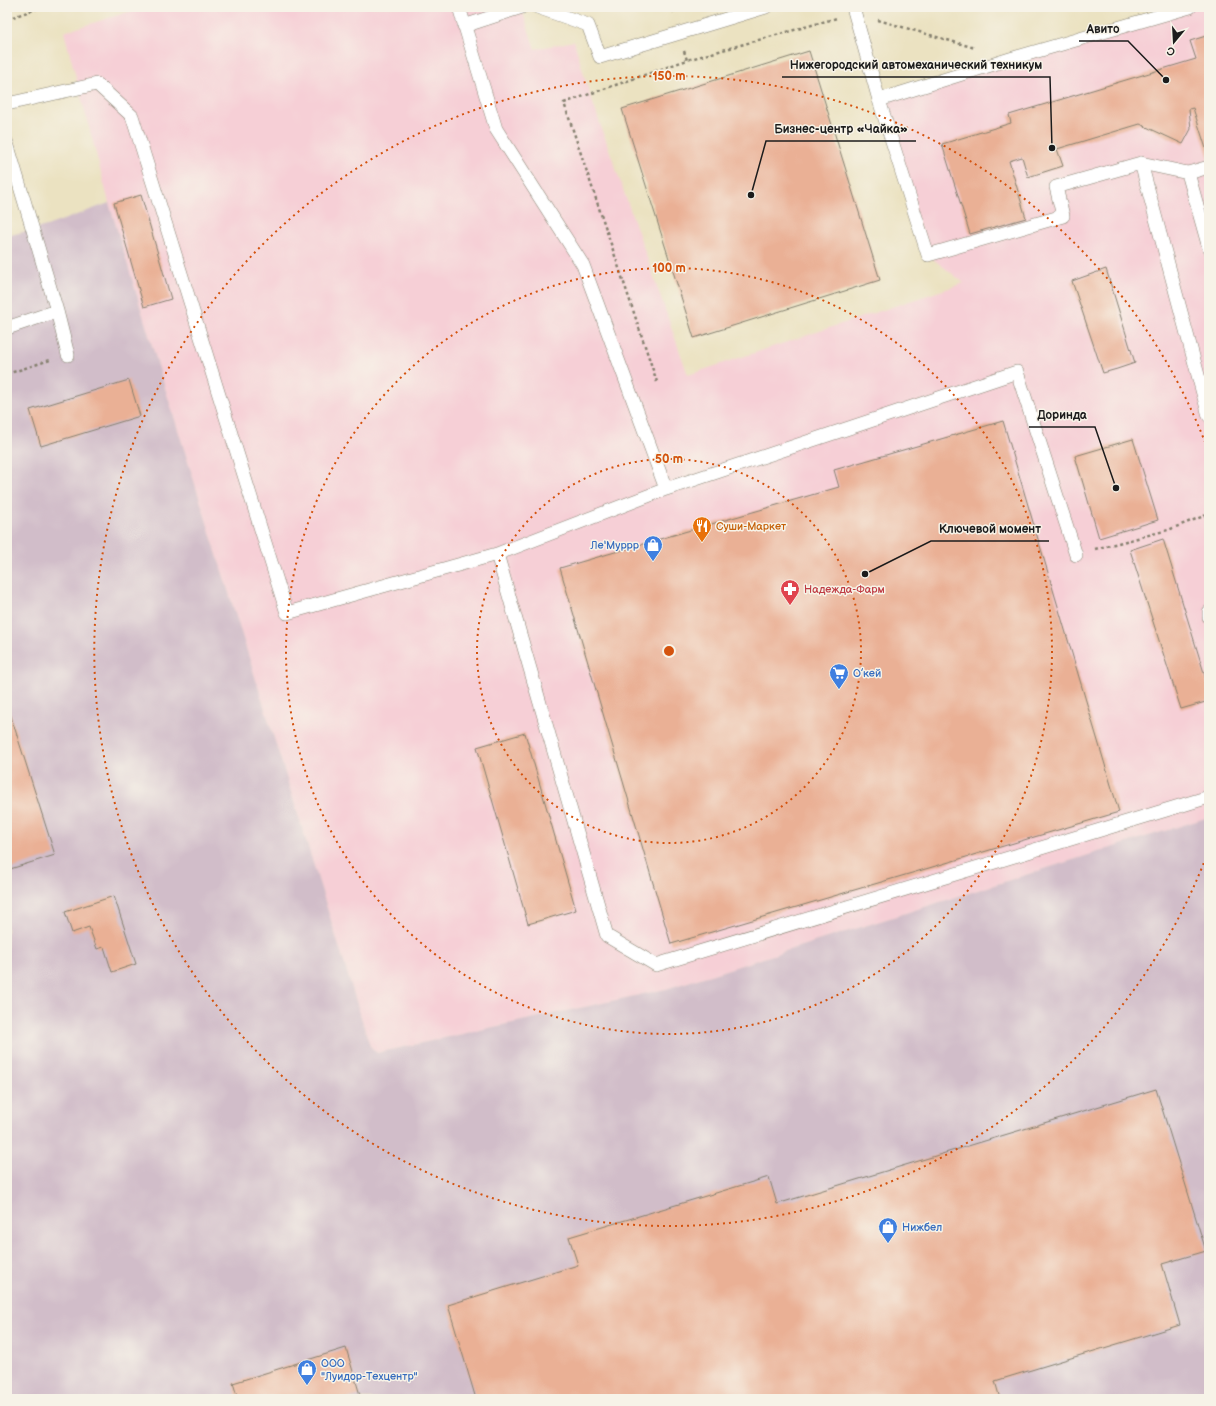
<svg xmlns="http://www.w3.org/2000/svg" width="1216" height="1406" viewBox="0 0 1216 1406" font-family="'Balsamiq Sans',sans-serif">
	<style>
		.built { fill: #f6cfd6 }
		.industrial { fill: #d1bdc9 }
		.building { fill: #eab095 }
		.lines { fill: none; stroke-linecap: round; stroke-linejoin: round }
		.lane-casing { stroke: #847f6e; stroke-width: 14 }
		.path { stroke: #847f6e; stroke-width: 2.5; stroke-dasharray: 3 3; stroke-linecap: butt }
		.lane { stroke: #fff; stroke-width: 13 }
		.tram { stroke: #1c1c1c; stroke-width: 1 }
		.ring { fill: none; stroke: #d4530e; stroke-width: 2; stroke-dasharray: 2 4 }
		.labels { text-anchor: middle; stroke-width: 3; stroke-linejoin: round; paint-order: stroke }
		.food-label { font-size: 11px; fill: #c56008; stroke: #f7f3e8; text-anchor: start }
		.shop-label { font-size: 11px; fill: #366cbe; stroke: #f7f3e8; text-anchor: start }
		.health-label { font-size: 11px; fill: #be3a42; stroke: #f7f3e8; text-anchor: start }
		.centre { fill: #d4530e; stroke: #f7f3e8; stroke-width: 2 }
		.ring-label { font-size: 12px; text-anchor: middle; font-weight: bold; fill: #d4530e; stroke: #f7f3e8; stroke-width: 3; stroke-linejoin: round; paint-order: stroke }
		.leader { fill: none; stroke: #1c1c1c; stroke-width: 1.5 }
		.callout-dot { fill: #1c1c1c; stroke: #f7f3e8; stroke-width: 1.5 }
		.callout-label { font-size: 12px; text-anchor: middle; font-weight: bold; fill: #1c1c1c; stroke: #f7f3e8; stroke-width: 3; stroke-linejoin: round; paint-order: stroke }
	</style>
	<rect width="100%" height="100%" fill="#f7f3e8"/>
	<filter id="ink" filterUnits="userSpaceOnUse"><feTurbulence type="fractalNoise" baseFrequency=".025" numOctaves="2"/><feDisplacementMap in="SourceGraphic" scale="8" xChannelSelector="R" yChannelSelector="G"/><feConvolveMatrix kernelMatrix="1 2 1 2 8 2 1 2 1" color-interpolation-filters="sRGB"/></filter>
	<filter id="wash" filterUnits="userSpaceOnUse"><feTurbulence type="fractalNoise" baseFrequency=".012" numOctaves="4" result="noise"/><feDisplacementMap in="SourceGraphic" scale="16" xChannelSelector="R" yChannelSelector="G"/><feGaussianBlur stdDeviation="0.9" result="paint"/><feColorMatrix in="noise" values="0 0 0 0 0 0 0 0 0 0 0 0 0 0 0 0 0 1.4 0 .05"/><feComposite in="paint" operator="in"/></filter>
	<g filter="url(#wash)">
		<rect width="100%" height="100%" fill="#ebe2c1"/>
		<path class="built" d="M144 7H521L535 49 574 41 589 92 688 375 964 283 928 255 879 100 1190 7H1209V817L666 989 377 1053 370 1046 160 372 109 203 64 32Z"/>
		<path class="industrial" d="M109 203 160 372 370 1046 377 1053 666 989 1209 817V1399H7V236L47 226Z"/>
		<g id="blocks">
			<path class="building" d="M1209 35V158L1193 108 1189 109 1191 129 1183 144 1140 124 1057 149 1063 166 1028 177 1022 157 1009 161 1026 218 970 234 942 144 1011 123 1009 115 1196 59 1190 41Z
				M809 51 880 280 694 338 622 109Z
				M141 195 171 299 144 307 114 203Z
				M1106 269 1135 363 1117 369 1103 373 1072 281Z
				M129 380 140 416 41 446 30 410Z
				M1003 421 1119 812 671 944 560 568 839 487 834 470Z
				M1133 439 1158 520 1099 538 1075 456Z
				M1163 539 1209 689V701L1181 709 1130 550Z
				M7 704 55 855 7 870Z
				M525 733 576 910 528 924 477 747Z
				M114 896 136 964 112 972 104 947 97 949 89 927 72 933 65 912Z
				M1156 1089 1206 1251 1162 1264 1180 1325 995 1381 1000 1399H476L448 1305 578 1265 569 1237 769 1177 777 1204Z
				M346 1348 360 1395 347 1399H238L233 1383Z"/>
		</g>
	</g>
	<g filter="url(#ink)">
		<use href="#blocks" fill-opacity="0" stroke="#847f6e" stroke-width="1"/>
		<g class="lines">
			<g class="lane-casing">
				<path id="lane" d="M459 7 496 129 583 265 666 489 497 554
					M537 7 588 25 600 57 766 7
					M853 7 879 100
					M1190 7 1010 59 879 100 928 255 1063 216 1056 187 1141 163 1188 173 1209 167
					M464 26 522 7
					M7 104 97 84 132 116 287 613 497 554 607 936 656 965 1209 797
					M7 143 57 311 68 355
					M1141 163 1209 416
					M1188 173 1209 248
					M7 328 57 311
					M666 489 1017 372 1076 555
					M1209 612V617"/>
			</g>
			<path class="path" d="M673 7 674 13
				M7 19 42 7
				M878 20 975 48
				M684 51 687 60
				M7 374 50 360
				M657 382 564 103 687 60 837 18
				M1095 549 1168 530 1209 514"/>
			<use href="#lane" class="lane"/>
			<path class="tram" d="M7 8 11 7"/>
		</g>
	</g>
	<g class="ring">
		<circle cx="669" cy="651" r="192"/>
		<circle cx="669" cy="651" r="383"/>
		<path d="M1208 852A575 575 0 1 1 1208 450"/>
	</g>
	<defs>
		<g id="restaurant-pin" transform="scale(1)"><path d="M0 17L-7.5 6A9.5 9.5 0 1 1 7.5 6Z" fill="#e8710a" stroke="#f7f3e8"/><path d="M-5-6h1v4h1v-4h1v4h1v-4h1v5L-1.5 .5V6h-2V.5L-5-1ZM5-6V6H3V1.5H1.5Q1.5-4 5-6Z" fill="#fff"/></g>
		<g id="shop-pin" transform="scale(1)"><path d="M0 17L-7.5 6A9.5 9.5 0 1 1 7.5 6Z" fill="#3f7fe0" stroke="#f7f3e8"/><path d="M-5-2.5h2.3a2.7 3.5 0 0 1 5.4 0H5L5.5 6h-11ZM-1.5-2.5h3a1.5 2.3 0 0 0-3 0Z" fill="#fff"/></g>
		<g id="pharmacy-pin" transform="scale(1)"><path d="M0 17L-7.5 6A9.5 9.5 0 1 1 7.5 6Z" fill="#e0444e" stroke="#f7f3e8"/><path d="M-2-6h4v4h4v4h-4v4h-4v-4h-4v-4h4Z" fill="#fff"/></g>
		<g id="supermarket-pin" transform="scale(1)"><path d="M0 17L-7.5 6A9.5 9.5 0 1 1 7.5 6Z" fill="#3f7fe0" stroke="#f7f3e8"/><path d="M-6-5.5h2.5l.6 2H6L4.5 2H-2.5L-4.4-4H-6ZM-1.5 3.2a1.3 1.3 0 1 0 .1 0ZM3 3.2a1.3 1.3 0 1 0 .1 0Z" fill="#fff"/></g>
	</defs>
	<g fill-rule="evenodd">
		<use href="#restaurant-pin" x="702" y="526"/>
		<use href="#shop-pin" x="653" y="545"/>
		<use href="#pharmacy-pin" x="790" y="589"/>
		<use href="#supermarket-pin" x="839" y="673"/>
		<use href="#shop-pin" x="888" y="1227"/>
		<use href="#shop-pin" x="307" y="1369"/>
	</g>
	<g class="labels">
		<g class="food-label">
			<text x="716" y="530">Суши-Маркет</text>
		</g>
		<g class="shop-label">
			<text x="639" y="549" text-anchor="end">Ле'Муррр</text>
			<text x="853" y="677">О’кей</text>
			<text x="902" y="1231">Нижбел</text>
			<text x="321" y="1367">ООО<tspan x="321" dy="13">"Луидор-Техцентр"</tspan></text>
		</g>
		<g class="health-label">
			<text x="804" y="593">Надежда-Фарм</text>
		</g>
	</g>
	<circle cx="669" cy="651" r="6" class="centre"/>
	<g class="ring-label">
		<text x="669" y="80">150 m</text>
		<text x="669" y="272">100 m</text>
		<text x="669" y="463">50 m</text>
	</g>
	<path class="leader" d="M1166 80L1128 41H1079M1052 148L1050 77H782M751 195L766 141H916M1116 488L1095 427H1029M865 574L931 541H1049"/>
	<g class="callout-dot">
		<circle cx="1166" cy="80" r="4"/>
		<circle cx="1052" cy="148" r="4"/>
		<circle cx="751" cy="195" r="4"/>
		<circle cx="1116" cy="488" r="4"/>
		<circle cx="865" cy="574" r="4"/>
	</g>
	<g class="callout-label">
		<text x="1103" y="33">Авито</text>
		<text x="916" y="69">Нижегородский автомеханический техникум</text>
		<text x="841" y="133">Бизнес-центр «Чайка»</text>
		<text x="1062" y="419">Доринда</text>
		<text x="990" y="533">Ключевой момент</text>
	</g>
	<rect width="1216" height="1406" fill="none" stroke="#f7f3e8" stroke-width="24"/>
	<g transform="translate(1174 42) rotate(198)" stroke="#f7f3e8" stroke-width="3" paint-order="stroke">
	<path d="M0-3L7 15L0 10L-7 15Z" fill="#1c1c1c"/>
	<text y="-6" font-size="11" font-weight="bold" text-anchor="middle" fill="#1c1c1c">С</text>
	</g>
</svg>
